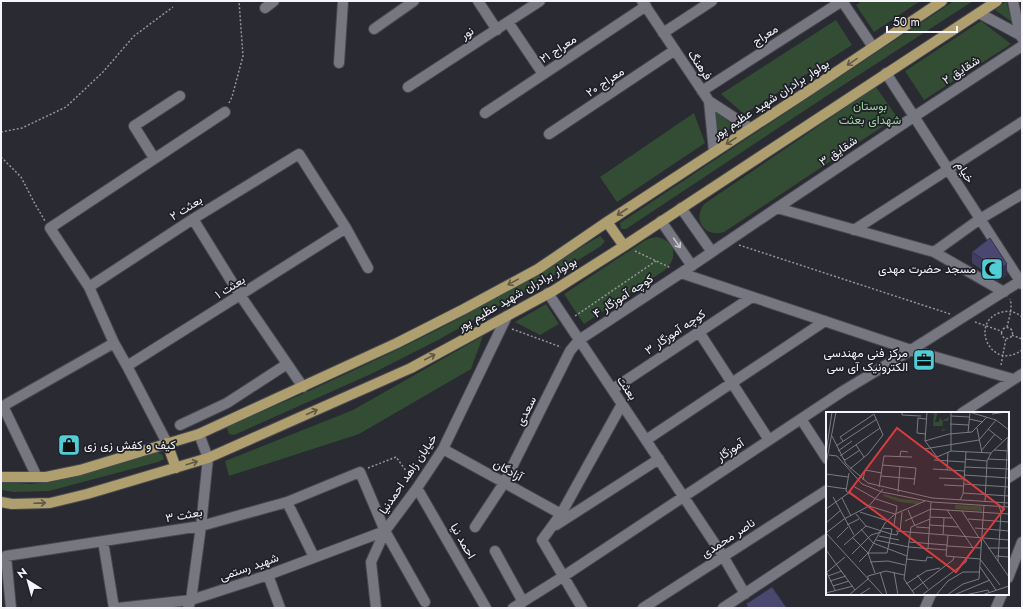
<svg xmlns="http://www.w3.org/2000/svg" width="1023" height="609" viewBox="0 0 1023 609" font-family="Jost,Vazirmatn,sans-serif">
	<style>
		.green { fill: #324d33 }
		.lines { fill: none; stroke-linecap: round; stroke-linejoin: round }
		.minor-casing { stroke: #484850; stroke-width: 12 }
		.major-casing { stroke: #484850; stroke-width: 12 }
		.path { stroke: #94949b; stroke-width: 1.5; stroke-dasharray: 2 2; stroke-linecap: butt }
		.minor { stroke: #777781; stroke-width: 10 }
		.major { stroke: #af9f6e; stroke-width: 10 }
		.wall { fill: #403d60 }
		.shaded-wall { fill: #34324e }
		.building { fill: #4a4770; stroke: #34324e }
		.oneway { stroke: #605948 }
		.oneway2 { stroke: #c8c8d0 }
		.labels { text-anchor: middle; stroke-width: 3.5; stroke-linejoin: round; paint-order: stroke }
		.street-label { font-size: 12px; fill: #f4f4fa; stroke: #202028 }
		.park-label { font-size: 12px; fill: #9ed89f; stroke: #202028 }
		.poi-label { font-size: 12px; fill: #f4f4fa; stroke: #202028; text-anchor: end }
		.inset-road { fill: none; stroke: #7b7b82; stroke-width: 1 }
		.view { fill: #d93c3d; fill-opacity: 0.15; stroke: #d93c3d; stroke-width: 2 }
		.inset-edge { fill: none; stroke: #f4f4fa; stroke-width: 2 }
	</style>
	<rect width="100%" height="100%" fill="#2a2a32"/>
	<path class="green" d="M862 1H920L874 32 856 5Z
		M954 1H973L828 95 626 229H621L620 223Z
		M1006 1 1012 22 995 10Z
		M836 20 852 45 744 114 721 94Z
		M981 21 1011 44 924 100 905 71Z
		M876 87 897 117 724 232C705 238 692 220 704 204Z
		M712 108 734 126 720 136Z
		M694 113 705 143 617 202 600 177Z
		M600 236 605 241 601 246 551 277 438 340 371 374 234 435 229 434 227 428 233 424C302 395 370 364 437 330 493 301 546 268 600 236Z
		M657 237C675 241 679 257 665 270L584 324 564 294 646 240 651 238Z
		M546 304 559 324 540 335 515 322Z
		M483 336 471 369 359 434 229 476 225 461 353 410Z
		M155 452 162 454 164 459 158 462 49 491 14 492 1 490V482L31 484 52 482 133 459Z"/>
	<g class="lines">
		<g class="minor-casing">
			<path id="minor" d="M478 1 497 30
				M642 1 709 101 714 152
				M842 1 873 47
				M1013 1 1020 35
				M265 8 274 1
				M979 13 1020 35 1022 38
				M508 22 543 74
				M374 29 414 1
				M663 33 712 1
				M339 63 343 1
				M886 73 1022 284
				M408 87 540 1
				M702 91 842 1
				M709 101 750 128
				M485 113 646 6
				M549 134 675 50
				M154 158 134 126 180 96
				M681 208 712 252
				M777 208 934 252 1004 292
				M193 219 240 295 303 387
				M661 221 692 266
				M854 230 1022 122
				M934 252 980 219 1022 194
				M681 273 911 350 1013 379
				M89 287 193 219 299 154 346 228 368 268
				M548 293 723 556 745 594
				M699 332 769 440
				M127 366 240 295 346 228
				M613 389 752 297
				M962 413 1022 374
				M801 419 827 459
				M180 425 227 403 287 364
				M646 440 825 321
				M167 443 127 366 114 343 89 287 50 228 225 112
				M443 449 561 514
				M37 477 3 406 114 343
				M1008 478 1022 469
				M417 488 486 608
				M287 502 314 557
				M556 525 659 459
				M475 527 504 483 570 351 579 340 681 273 712 252 777 208 915 116 1022 46
				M103 541 114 608
				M495 551 523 602
				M268 575 280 608
				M1008 578 1022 542
				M11 608 6 556 201 526 287 502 360 472 385 531 425 602
				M118 608 191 600 268 575 385 531
				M188 608 191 600 201 526 208 458 199 434
				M376 608 371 562 385 531 417 488 443 449 507 316
				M513 608 564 576 843 391 911 350 1022 280
				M582 608 542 540 561 514 622 404
				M643 608 827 490
				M723 608 827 539
				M925 608 931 594
				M996 608 1002 594"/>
		</g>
		<g class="major-casing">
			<path id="major" d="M607 222 624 246
				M167 443 176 468
				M1 477H46L80 470 199 434 397 343 464 309 538 269 607 222 811 89 942 1
				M1 502 12 504 50 503 87 494 208 458 411 368 553 291 624 246 997 1"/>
		</g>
		<path class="path" d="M229 103 232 97 243 56 239 1
			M1 132 22 128 66 107 103 72 134 36 173 7
			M1 157 21 177 35 204 45 221
			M739 245 950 314
			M635 251 671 268
			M575 316 656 261
			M1022 317C1015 311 1007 310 999 313 969 324 992 372 1022 350
			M975 322 1001 331
			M1007 327C1009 318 1013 308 1010 299
			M1001.5 333a5.5 5.5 0 1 1 11 0a5.5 5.5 0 1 1-11 0Z
			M512 329 561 347
			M1012 335 1022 339
			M1001 365 1006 338
			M368 468 396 457 412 479"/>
		<use href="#minor" class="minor"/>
		<use href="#major" class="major"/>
	</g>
	<path class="wall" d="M972 252 1007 275 998 281 972 263Z"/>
	<path class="shaded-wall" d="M1007 264V275L998 281V270Z"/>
	<path class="building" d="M990 238 1007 264 998 270 972 252Z
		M772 587 786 607 785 608H744L748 606 746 604Z"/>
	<defs><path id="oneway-shaft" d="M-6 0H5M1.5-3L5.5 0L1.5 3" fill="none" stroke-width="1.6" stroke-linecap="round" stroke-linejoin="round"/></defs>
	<g class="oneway">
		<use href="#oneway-shaft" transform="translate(852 62) rotate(146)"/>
		<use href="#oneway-shaft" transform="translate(731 141) rotate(147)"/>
		<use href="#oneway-shaft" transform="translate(622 212) rotate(147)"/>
		<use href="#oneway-shaft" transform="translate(513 282) rotate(151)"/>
		<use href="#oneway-shaft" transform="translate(430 357) rotate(-28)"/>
		<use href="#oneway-shaft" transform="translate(312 412) rotate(-24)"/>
		<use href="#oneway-shaft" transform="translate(192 463) rotate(-17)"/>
		<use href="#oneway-shaft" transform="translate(40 503) rotate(-2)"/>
	</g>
	<use class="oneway2" href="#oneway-shaft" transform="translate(677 243) rotate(55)"/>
	<defs>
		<g id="mosque-square" transform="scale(1.15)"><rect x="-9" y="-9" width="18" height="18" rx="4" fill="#52ccd5" stroke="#202028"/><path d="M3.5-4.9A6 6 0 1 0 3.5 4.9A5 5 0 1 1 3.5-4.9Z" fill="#111"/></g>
		<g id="office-square" transform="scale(1.15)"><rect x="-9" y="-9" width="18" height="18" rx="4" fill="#52ccd5" stroke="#202028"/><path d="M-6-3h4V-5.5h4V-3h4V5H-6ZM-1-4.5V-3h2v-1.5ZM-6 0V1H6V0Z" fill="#111"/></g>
		<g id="shop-square" transform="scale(1.15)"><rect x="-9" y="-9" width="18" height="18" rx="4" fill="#52ccd5" stroke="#202028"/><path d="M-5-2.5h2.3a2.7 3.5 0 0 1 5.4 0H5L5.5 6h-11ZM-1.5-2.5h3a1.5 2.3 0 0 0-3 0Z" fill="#111"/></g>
	</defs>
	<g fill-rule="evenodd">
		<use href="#mosque-square" x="992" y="269"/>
		<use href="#office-square" x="924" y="360"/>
		<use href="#shop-square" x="69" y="445"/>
	</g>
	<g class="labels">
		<g class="street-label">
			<text transform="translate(467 33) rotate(-33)" y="4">نور</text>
			<text transform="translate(765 35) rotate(-33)" y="4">معراج</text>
			<text transform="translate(558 49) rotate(-33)" y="4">معراج ۲۱</text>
			<text transform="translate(700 65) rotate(56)" y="4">فرهنگ</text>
			<text transform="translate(961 70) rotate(-33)" y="4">شقایق ۲</text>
			<text transform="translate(605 82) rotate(-34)" y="4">معراج ۲۰</text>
			<text transform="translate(771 99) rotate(-33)" y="4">بولوار برادران شهید عظیم‌ پور</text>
			<text transform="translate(838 151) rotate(-34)" y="4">شقایق ۳</text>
			<text transform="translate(965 172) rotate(58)" y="4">خیام</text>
			<text transform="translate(186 208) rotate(-32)" y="4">بعثت ۲</text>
			<text transform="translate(230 287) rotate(-32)" y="4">بعثت ۱</text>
			<text transform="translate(517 294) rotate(-30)" y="4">بولوار برادران شهید عظیم‌ پور</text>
			<text transform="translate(623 296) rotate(-33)" y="4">کوچه آموزگار ۴</text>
			<text transform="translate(675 332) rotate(-34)" y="4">کوچه آموزگار ۳</text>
			<text transform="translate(627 388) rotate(56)" y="4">بعثت</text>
			<text transform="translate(526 411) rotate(-63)" y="4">سعدی</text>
			<text transform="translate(730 450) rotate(-34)" y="4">آموزگار</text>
			<text transform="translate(508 470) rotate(29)" y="4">آزادگان</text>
			<text transform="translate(408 474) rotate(-56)" y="4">خیابان زاهد احمدنیا</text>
			<text transform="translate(184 515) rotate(-10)" y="4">بعثت ۳</text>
			<text transform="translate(728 538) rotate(-33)" y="4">ناصر محمدی</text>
			<text transform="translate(463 541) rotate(60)" y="4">احمد نیا</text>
			<text transform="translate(249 567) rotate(-19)" y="4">شهید رستمی</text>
		</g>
		<g class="park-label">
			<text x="870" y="110">بوستان<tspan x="870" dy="14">شهدای بعثت</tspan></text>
		</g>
		<g class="poi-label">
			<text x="976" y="273">مسجد حضرت مهدی</text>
			<text x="908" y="357">مرکز فنی مهندسی<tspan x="908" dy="14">الکترونیک آی سی</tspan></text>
			<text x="84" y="449" text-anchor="start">کیف و کفش زی زی</text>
		</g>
	</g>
	<g transform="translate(826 412)">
		<rect width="183" height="183" fill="#2a2a32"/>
		<path d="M112 0 109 10H113L114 5 116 9 123 5 122 9H117L116 17 121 18 116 19V14H107L108 2 104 1ZM58 82 75 87 95 89 91 92 74 90 57 84ZM129 93 156 94V99L129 97Z" fill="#324d33"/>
		<path class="inset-road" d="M76 0V3L95 4M101 0 99 29 111 45 125 39 165 41 183 24M143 0 170 8 183 18M166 2 180 0M125 4 143 5M143 7 157 10M124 12 143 13M151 16 156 41M162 17 176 28M142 21 144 0M100 22 91 21 92 6 100 7M6 24 20 52 42 71 106 86 183 91M17 29 14 25 48 2 57 23 42 42 24 57M99 29 123 22 146 20 161 5M30 33 38 45M10 34 51 7M98 37 153 28 170 8M168 38 183 39M12 39 26 29M125 39V0M155 39 169 22M0 41 6 0M3 43 11 44 36 72 56 80 106 90 183 95M14 44 54 16M74 44 75 39 82 40M17 46 19 48 34 38M139 47 161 49M162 47 183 48M108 48 139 50M0 52 10 0M57 53 90 56 88 73M139 55 183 57M107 57 139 59M121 58 122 40M23 61 20 79 23 81 43 94 69 102M0 62 22 65M138 63 183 66M55 64 89 67M113 66 138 67M37 68 39 58 56 61M138 72 183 75M118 73 138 74M0 74 21 77M53 75 58 44 86 45M72 80 74 54M137 81 183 84M7 85 28 123M16 86 25 104M134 88 137 82 140 40M159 90 161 49 165 41M0 97 24 80 27 74 50 87 71 94 68 113M82 98 89 114M121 98 147 136M136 99 153 126M34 100 62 109M175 100 178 95 182 25M30 102 40 114 65 122 71 123 72 120M104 105 126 106M142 107 183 110M79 109 105 97 183 102M0 111 15 98M21 113 33 107M104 113 132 115M90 115 104 116M149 116 183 119M35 117 47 131 81 144M70 119 183 128M74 120 76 100M0 121 18 107 43 94 57 77M0 121 57 183M117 123 118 106M122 123 120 144 154 147 174 173M53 124 73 128M26 125 42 141M11 126 22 115M156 126 183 165M50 128 83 135 121 138M83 130 121 133M18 133 40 114M121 134 155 136M162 136H183M102 137 105 90M0 138 29 178M42 141H61L66 117 57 116M26 142 45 123 55 120M170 144 183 145M80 147 100 149 101 145 107 146M172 149 175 100 173 94M33 150 42 141M44 150 62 149 79 153M154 155 170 178M54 160 61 183M68 160 72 183M137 160H154M0 161 19 145M1 161 9 178M49 161 42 141 59 111 69 102 99 89M91 163 102 177M2 164 16 159M42 167V164L60 159 78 163M4 169 20 164M80 172 100 159 114 156M7 174 23 169M86 179 127 148 128 145M0 181 27 174M23 183 42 167M33 183 44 176M89 183 78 167 85 115 104 107M96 183 140 150 141 146M110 183 122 169 137 160M121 183 137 172 153 167 158 93M128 183 164 168M139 183 162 178 163 180M156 183 183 174"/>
		<path class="view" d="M71 16 178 97 130 160 23 80Z"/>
		<rect width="183" height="183" class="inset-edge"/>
	</g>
	<rect width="1023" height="609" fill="none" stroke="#f4f4fa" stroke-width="4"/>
	<g transform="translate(28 581) rotate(323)" stroke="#202028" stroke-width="3" paint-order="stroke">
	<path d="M0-3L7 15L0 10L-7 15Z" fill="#f4f4fa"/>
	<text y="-6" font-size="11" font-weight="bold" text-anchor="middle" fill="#f4f4fa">N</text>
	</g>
	<path d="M887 26v6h70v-6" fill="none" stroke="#f4f4fa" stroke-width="2"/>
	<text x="893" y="26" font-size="12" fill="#f4f4fa" stroke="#202028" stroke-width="3" paint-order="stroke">50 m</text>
</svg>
